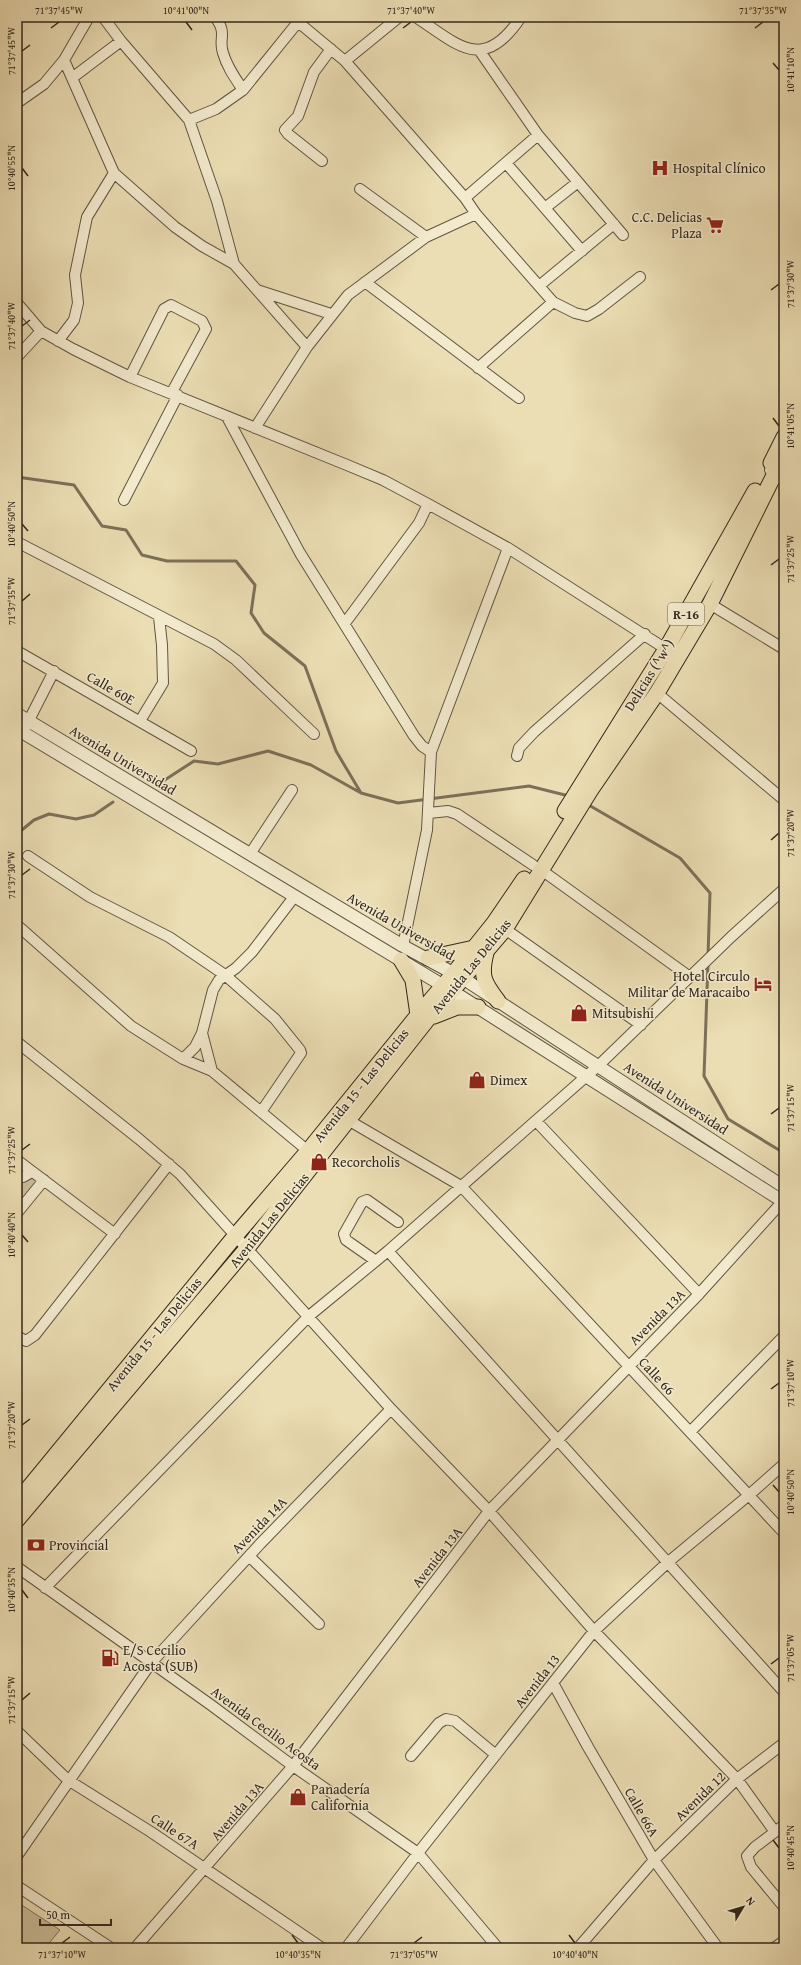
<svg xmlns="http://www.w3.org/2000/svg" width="801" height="1965" viewBox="0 0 801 1965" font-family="'Gentium Book Plus',serif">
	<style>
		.green { fill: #ccbf9a; stroke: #7f745c }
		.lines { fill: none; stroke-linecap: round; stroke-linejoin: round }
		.stream { stroke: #7c7059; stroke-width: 3 }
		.minor-casing { stroke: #605643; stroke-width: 12 }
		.tertiary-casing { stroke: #605643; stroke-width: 14 }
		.primary-casing { stroke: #32281d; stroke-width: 17 }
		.minor { stroke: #f3eace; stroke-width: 10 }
		.tertiary { stroke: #f3eace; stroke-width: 12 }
		.primary { stroke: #ecdeb4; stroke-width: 15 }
		.ticks { fill: none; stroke: #32281d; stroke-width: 1.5 }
		.labels { text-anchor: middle; stroke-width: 3; stroke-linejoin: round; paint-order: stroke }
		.shield { fill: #f3eace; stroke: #6c6252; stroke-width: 1 }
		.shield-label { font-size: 13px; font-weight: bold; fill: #32281d }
		.poi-label { font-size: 14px; fill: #32281d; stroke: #f3eace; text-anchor: start }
		.street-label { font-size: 14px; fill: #32281d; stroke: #f3eace }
		.neatline { fill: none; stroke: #32281d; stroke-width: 1.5 }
		.ticks-label { font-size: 10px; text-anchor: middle; fill: #32281d }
	</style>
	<rect width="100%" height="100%" fill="#ecdeb4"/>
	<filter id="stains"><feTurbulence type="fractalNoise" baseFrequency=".005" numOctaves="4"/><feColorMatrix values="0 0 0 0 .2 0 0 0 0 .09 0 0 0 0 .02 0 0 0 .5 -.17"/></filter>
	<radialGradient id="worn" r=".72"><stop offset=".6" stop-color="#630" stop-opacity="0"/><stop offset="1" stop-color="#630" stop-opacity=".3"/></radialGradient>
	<path class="green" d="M17 1163 41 1181 17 1210Z
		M17 1902 60 1930 45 1948H17Z"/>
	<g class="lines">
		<path class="stream" d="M17 477 74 485 102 526 126 530 142 555 167 561H236L255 585 251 613 264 633 305 666 336 751 361 793 398 803 529 786 569 796
			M157 785 194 761 218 764 268 751 311 765 361 793
			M587 804 680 858 710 893 708 956
			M17 834 34 820 49 814 76 819 94 815 113 802
			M708 963 704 1076 728 1119 784 1153"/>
		<g class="minor-casing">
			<path id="minor" d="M103 17 121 41 189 120 217 201 234 264 307 347
				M215 17C228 34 218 38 223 53 227 67 235 78 243 90
				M295 17 298 22 345 61 465 198 476 214 553 302 575 313 587 316 599 309 640 277
				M416 17C459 46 484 73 521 17
				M479 50 538 135 623 235
				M64 60 114 173 175 227 202 246 234 264
				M345 61 399 17
				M72 78 121 41
				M17 103 44 84 64 60 89 17
				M189 120 216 109 243 90 298 22
				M322 161 288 134 285 130 298 116 314 72 331 49
				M506 163 582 251
				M360 189 426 237
				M465 198 538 135
				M545 208 578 182
				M365 282 519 398
				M539 286 614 224
				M257 290 331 314
				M17 303 41 331 73 349 130 377 347 465 383 480 428 504 508 548 666 649
				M58 341 74 320 78 303 75 275 87 217 114 173
				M17 357 41 331
				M478 368 553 302
				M130 377 164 309 171 305 202 321 206 329 172 392
				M227 417 300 553 414 736 422 746 431 752
				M255 428 307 347 348 295 426 237 476 214
				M770 470 784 481
				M124 500 178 395
				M17 542 214 644 236 660 314 734
				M710 604 784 649
				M345 623 419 523 428 504
				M17 651 191 751
				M657 693 784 800
				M140 721 163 683 162 645 159 617
				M25 728 54 671
				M517 756 519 748 534 732 645 634
				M429 813 448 811 457 814 533 865
				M250 854 292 790
				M28 856 90 897 169 937 225 975 275 1019 300 1050 301 1053 261 1112
				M540 869 690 977
				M17 925 131 1026 183 1059 212 1071 308 1151
				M505 929 641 1025
				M403 946 427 830 431 752 508 548
				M17 1042 139 1139 180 1174 391 1409 260 1544 151 1663 17 1856
				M183 1059 195 1047 202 1033
				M212 1071 202 1033 213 990 219 980 236 968 252 952 294 897
				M348 1120 461 1186 784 1533
				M536 1121 699 1294
				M17 1160 115 1234
				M17 1175 23 1177 32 1172
				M17 1213 44 1180
				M388 1251 784 1692
				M376 1261 346 1240 344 1234 362 1202 367 1200 398 1222
				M17 1336 26 1341 35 1335 169 1164
				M391 1409 489 1511 594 1631 737 1779 775 1832
				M690 1432 784 1336
				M249 1556 319 1624
				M17 1567 211 1705 293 1766 418 1853 498 1948
				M45 1588 309 1316 388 1251 599 1065 731 937 784 889
				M553 1683 588 1747 654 1860 718 1948
				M17 1731 68 1780 151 1832 322 1948
				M411 1756 439 1723 446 1719 455 1721 496 1755
				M784 1825 755 1847 747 1856 751 1867 784 1907
				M17 1886 111 1948
				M135 1948 293 1766 489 1511 699 1294 783 1201
				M346 1948 418 1853 594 1631 667 1563 749 1495 784 1464
				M578 1948 654 1860 737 1779 784 1743
				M774 1948 784 1941"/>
		</g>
		<g class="tertiary-casing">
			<path id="tertiary" d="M17 714 403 946 464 979 784 1187
				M17 729 452 991 784 1202"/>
		</g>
		<g class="primary-casing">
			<path id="primary" d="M771 463 784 437
				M565 811 666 649 755 491
				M486 953C480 976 484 983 498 1001
				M428 958 474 948
				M401 960 413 980 418 1015
				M434 1016 457 1007H478
				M17 1502 236 1235 308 1151 418 1015 454 973 494 923 524 879
				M17 1520 248 1247 427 1020 505 929 590 791 657 693 710 604 784 455"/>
		</g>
		<use href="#minor" class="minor"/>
		<use href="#tertiary" class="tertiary"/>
		<use href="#primary" class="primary"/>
	</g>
	<path class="ticks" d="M186 22 192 30M51 28 59 22M403 28 411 22M755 28 763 22M22 51 30 45M773 63 779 70M22 168 28 176M771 290 779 284M22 326 30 320M773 418 779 426M22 524 28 531M771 565 779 559M22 601 30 594M771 840 779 833M22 875 30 869M771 1114 779 1108M22 1150 30 1144M22 1235 28 1242M771 1389 779 1383M22 1425 30 1419M773 1485 779 1492M22 1590 28 1598M771 1664 779 1658M22 1700 30 1693M773 1840 779 1848M292 1935 298 1943M569 1935 575 1943M62 1943 70 1937M414 1943 422 1937"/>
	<defs>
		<g id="hospital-bare" transform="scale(1.38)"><path d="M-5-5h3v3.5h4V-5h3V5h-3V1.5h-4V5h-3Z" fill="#8f2418" stroke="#f3eace" stroke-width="2.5" paint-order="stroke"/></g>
		<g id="supermarket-bare" transform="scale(1.38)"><path d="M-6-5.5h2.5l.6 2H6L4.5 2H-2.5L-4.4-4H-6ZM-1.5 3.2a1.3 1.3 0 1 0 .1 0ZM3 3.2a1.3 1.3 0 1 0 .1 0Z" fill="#8f2418" stroke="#f3eace" stroke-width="2.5" paint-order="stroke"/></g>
		<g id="hotel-bare" transform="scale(1.38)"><path d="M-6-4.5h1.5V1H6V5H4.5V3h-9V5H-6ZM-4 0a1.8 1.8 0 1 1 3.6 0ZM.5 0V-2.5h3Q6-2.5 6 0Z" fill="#8f2418" stroke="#f3eace" stroke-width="2.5" paint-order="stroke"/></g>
		<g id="shop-bare" transform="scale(1.38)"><path d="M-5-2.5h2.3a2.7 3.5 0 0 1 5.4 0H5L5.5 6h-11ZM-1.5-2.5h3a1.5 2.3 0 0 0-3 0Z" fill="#8f2418" stroke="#f3eace" stroke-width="2.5" paint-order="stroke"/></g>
		<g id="bank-bare" transform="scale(1.38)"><path d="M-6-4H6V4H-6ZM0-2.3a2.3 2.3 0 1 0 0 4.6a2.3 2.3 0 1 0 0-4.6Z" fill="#8f2418" stroke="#f3eace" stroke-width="2.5" paint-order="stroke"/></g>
		<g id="fuel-bare" transform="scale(1.38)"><path d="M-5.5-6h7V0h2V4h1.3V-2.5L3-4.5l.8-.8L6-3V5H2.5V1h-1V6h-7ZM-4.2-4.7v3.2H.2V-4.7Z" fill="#8f2418" stroke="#f3eace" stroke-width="2.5" paint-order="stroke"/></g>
	</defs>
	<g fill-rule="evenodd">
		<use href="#hospital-bare" x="660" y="168"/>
		<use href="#supermarket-bare" x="715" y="225"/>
		<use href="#hotel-bare" x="763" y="984"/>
		<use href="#shop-bare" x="579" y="1013"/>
		<use href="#shop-bare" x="477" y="1080"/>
		<use href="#shop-bare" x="319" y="1162"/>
		<use href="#bank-bare" x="36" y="1545"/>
		<use href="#fuel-bare" x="110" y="1658"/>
		<use href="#shop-bare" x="298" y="1797"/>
	</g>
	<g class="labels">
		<rect class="shield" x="668" y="603" width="36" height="22" rx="3"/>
		<g class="shield-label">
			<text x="686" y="619">R-16</text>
		</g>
		<g class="poi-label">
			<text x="673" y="173">Hospital Clínico</text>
			<text x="702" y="222" text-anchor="end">C.C. Delicias<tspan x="702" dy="16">Plaza</tspan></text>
			<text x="750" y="981" text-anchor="end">Hotel Circulo<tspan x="750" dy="16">Militar de Maracaibo</tspan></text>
			<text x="592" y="1018">Mitsubishi</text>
			<text x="490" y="1085">Dimex</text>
			<text x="332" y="1167">Recorcholis</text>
			<text x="49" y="1550">Provincial</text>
			<text x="123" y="1655">E/S Cecilio<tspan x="123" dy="16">Acosta (SUB)</tspan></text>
			<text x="311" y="1794">Panadería<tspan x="311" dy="16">California</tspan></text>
		</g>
		<g class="street-label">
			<text transform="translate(649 675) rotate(-58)" y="5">Delicias (^w^)</text>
			<text transform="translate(111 688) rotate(30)" y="5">Calle 60E</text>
			<text transform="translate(123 760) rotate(31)" y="5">Avenida Universidad</text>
			<text transform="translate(401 926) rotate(30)" y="5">Avenida Universidad</text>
			<text transform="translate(471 966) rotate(-51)" y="5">Avenida Las Delicias</text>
			<text transform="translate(361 1085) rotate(-51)" y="5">Avenida 15 - Las Delicias</text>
			<text transform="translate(676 1098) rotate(33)" y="5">Avenida Universidad</text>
			<text transform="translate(269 1220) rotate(-51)" y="5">Avenida Las Delicias</text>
			<text transform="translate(657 1317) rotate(-45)" y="5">Avenida 13A</text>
			<text transform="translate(154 1334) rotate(-51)" y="5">Avenida 15 - Las Delicias</text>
			<text transform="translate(657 1376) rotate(47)" y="5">Calle 66</text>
			<text transform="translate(259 1525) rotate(-46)" y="5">Avenida 14A</text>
			<text transform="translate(437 1557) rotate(-52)" y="5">Avenida 13A</text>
			<text transform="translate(537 1681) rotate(-52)" y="5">Avenida 13</text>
			<text transform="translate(266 1728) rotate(36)" y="5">Avenida Cecilio Acosta</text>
			<text transform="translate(700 1796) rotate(-44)" y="5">Avenida 12</text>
			<text transform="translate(237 1811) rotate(-49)" y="5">Avenida 13A</text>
			<text transform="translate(642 1812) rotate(60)" y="5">Calle 66A</text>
			<text transform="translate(175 1831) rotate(33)" y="5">Calle 67A</text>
		</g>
	</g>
	<rect width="801" height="1965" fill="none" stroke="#ecdeb4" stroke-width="44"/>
	<g transform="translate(743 1907) rotate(52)" stroke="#f3eace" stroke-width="3" paint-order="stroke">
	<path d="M0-3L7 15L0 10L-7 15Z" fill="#32281d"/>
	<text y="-6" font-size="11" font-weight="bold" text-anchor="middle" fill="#32281d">N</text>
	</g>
	<path d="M40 1919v6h71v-6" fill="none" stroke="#32281d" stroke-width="2"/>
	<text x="46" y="1919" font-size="12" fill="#32281d" stroke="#f3eace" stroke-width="3" paint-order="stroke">50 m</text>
	<rect x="22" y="22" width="757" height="1921" class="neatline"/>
	<g class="ticks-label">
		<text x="59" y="14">71°37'45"W</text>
		<text x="186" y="14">10°41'00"N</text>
		<text x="411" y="14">71°37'40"W</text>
		<text x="763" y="14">71°37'35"W</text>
		<text transform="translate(11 51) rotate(-90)" y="4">71°37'45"W</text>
		<text transform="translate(790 70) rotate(-90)" y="4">10°41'10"N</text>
		<text transform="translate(11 168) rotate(-90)" y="4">10°40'55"N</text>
		<text transform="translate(790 284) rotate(-90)" y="4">71°37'30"W</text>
		<text transform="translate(11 326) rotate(-90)" y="4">71°37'40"W</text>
		<text transform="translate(790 426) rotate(-90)" y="4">10°41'05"N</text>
		<text transform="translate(11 524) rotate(-90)" y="4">10°40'50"N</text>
		<text transform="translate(790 559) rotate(-90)" y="4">71°37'25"W</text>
		<text transform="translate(11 601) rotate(-90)" y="4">71°37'35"W</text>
		<text transform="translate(790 833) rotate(-90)" y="4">71°37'20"W</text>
		<text transform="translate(11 875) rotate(-90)" y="4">71°37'30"W</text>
		<text transform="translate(790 1108) rotate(-90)" y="4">71°37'15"W</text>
		<text transform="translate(11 1150) rotate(-90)" y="4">71°37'25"W</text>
		<text transform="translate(11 1235) rotate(-90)" y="4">10°40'40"N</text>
		<text transform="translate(790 1383) rotate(-90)" y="4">71°37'10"W</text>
		<text transform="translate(11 1425) rotate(-90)" y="4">71°37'20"W</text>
		<text transform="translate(790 1492) rotate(-90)" y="4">10°40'50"N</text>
		<text transform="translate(11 1590) rotate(-90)" y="4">10°40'35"N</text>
		<text transform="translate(790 1658) rotate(-90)" y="4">71°37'05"W</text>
		<text transform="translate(11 1700) rotate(-90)" y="4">71°37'15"W</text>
		<text transform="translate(790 1848) rotate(-90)" y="4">10°40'45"N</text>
		<text x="62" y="1958">71°37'10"W</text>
		<text x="298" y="1958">10°40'35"N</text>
		<text x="414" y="1958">71°37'05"W</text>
		<text x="575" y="1958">10°40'40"N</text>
	</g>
	<rect width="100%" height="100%" filter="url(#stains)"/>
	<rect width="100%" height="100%" fill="url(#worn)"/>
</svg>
